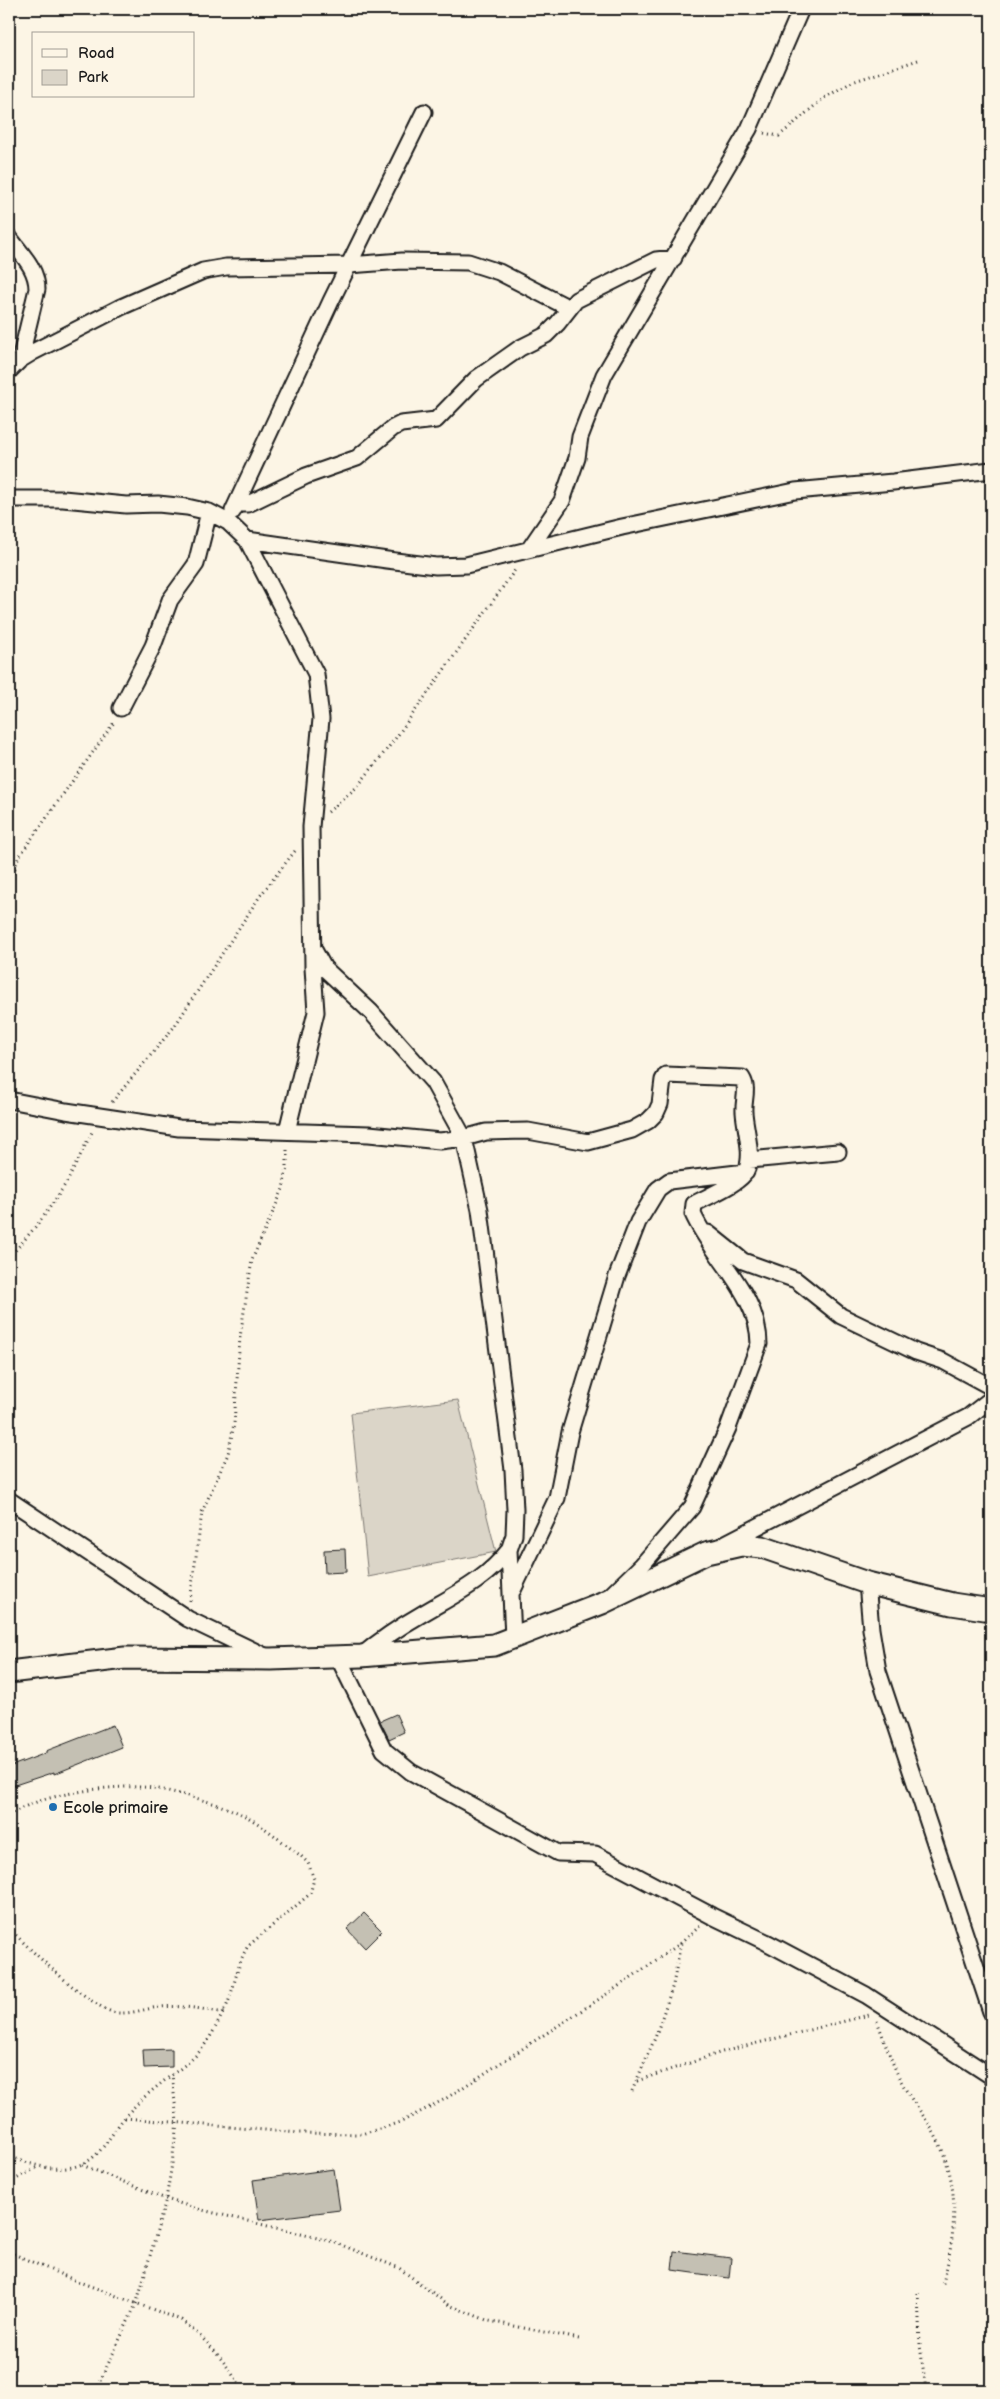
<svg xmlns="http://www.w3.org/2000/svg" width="1000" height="2399" viewBox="0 0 1000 2399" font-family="'Balsamiq Sans',sans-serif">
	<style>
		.green { fill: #dbd5c8; stroke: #7c7872 }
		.building { fill: #c4c0b3; stroke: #1c1c1c }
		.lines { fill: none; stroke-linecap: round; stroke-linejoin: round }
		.street-casing { stroke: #1c1c1c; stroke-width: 19 }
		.secondary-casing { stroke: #1c1c1c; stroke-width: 25 }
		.path { stroke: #1c1c1c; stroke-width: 3; stroke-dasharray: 1 4; stroke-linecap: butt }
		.street { stroke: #fcf5e5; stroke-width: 15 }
		.secondary { stroke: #fcf5e5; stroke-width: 21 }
		.poi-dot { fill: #1f6fb2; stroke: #fcf5e5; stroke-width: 2 }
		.labels { text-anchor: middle; stroke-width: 4; stroke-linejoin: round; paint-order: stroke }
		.poi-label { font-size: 16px; fill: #1c1c1c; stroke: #fcf5e5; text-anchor: start }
	</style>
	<rect width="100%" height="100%" fill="#fcf5e5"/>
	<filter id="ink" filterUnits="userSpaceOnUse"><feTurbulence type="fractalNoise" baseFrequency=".02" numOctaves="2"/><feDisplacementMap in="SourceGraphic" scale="10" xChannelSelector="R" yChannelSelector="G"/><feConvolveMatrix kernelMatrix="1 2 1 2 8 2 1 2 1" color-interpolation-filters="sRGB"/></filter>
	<g filter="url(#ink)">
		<path class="green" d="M458 1400 496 1552 368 1577 351 1413Z"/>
		<path class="building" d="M345 1549 346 1572 325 1573 324 1550Z
			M396 1714 404 1732 389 1739 380 1721Z
			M113 1725 122 1747 54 1774V1772L9 1787V1767L46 1753V1751Z
			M364 1913 382 1931 365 1948 347 1929Z
			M172 2049V2067L144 2068 143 2050Z
			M334 2169 340 2210 259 2220 253 2180Z
			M674 2251 731 2258 729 2278 672 2270Z"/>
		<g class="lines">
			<g class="street-casing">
				<path id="street" d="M9 237C21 254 37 268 37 289L20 360
					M9 371 20 360 33 352 121 307 203 271 226 267 349 265 402 261 468 262 499 272 569 308
					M9 499H63L126 505 158 504 187 507 209 512 228 522 247 540 387 560 436 566 466 565 622 527 795 491 893 482 991 470
					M237 504H248L306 476 357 458 393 428 401 424 436 420 476 379 520 348 546 335 558 323 576 300 656 260 674 258
					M233 511 331 301 424 112
					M247 540 316 674 321 719 311 827 313 968 316 1012 287 1131
					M530 548 562 501 577 458 580 437 604 375 749 129 801 9
					M121 708 153 646 170 600 196 564 209 512
					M313 948 324 968 371 1012 433 1082 464 1138 480 1210 513 1470 515 1510 514 1535 509 1550 513 1638
					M9 1100 66 1111 179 1128 369 1134 440 1141 464 1138 486 1132 528 1131 588 1142 632 1130 648 1121 656 1113 660 1104 663 1080 666 1075 742 1078C749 1089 743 1100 744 1112 745 1129 754 1155 746 1171 741 1183 706 1197 694 1204L693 1214C712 1257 759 1294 759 1344L728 1428 692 1507 642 1565 612 1594
					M749 1160 838 1152
					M708 1233 743 1261 796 1280 841 1316 916 1352 943 1361 991 1387
					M9 1500 188 1619 265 1656
					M726 1543 968 1417 991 1399
					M867 1583 871 1629 878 1671 991 2012
					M513 1590 557 1498 570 1432 617 1276 638 1222 658 1189 669 1181 746 1172
					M361 1656C380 1640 401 1626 422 1614 454 1595 486 1580 509 1550
					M338 1657 384 1750 411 1772 558 1853 595 1854 712 1916 766 1942 866 1995 991 2076"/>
			</g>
			<g class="secondary-casing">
				<path id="secondary" d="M9 1672 125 1658 271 1659 361 1656 494 1645 602 1603 706 1553 741 1545 762 1547 867 1583 952 1604 991 1610"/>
			</g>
			<path class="path" d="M764 133 779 136 824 98 852 82 918 60
				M328 812 357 787 395 739 515 570
				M9 888 18 858 115 721
				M112 1102 174 1027 260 896 295 851
				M9 1258 42 1219 67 1182 93 1130
				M190 1601 202 1512 228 1454 234 1424 240 1337 252 1260 283 1189 287 1167V1147
				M9 1816C35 1794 119 1783 153 1788 176 1792 221 1804 241 1814 261 1823 283 1843 301 1856L308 1863 314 1879 310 1894 248 1946C235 1967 235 1992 223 2013 215 2029 205 2048 191 2060 168 2079 144 2094 125 2117 112 2132 101 2157 82 2164 59 2174 31 2165 9 2156
				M9 1928C27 1947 94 2011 117 2013 131 2014 145 2009 159 2007 181 2005 203 2009 224 2013
				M877 2021C885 2041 891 2062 901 2081 910 2099 924 2115 934 2133 962 2184 956 2233 942 2287
				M637 2081 722 2052 869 2015
				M632 2091 655 2038 673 1985 681 1943
				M125 2118 299 2133 361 2134 383 2128 403 2121 445 2099 610 1992 681 1943 700 1926
				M82 2165 166 2199 198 2209 334 2242 399 2268 449 2305 489 2321 579 2339
				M9 2183 38 2167
				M9 2252 74 2280 181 2320C205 2338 228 2364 242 2390
				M918 2293 920 2345 926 2390
				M96 2390 137 2302 166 2199 172 2164 177 2122 172 2074"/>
			<use href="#street" class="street"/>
			<use href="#secondary" class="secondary"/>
		</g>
	</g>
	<circle class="poi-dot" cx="53" cy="1807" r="5"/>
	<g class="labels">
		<g class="poi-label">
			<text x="63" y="1813">Ecole primaire</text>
		</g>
	</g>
	<rect width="1000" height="2399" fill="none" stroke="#fcf5e5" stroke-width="30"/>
	<rect x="15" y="15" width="970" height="2369" fill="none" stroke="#1c1c1c" stroke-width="2" filter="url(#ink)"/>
	<rect x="32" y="32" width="162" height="65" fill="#fcf5e5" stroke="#a29e95"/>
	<rect x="42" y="49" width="25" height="8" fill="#fcf5e5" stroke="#a29e95"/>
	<text x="78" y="58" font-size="15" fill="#1c1c1c">Road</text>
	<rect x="42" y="70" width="25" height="15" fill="#dbd5c8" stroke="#a29e95"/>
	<text x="78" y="82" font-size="15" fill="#1c1c1c">Park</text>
</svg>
